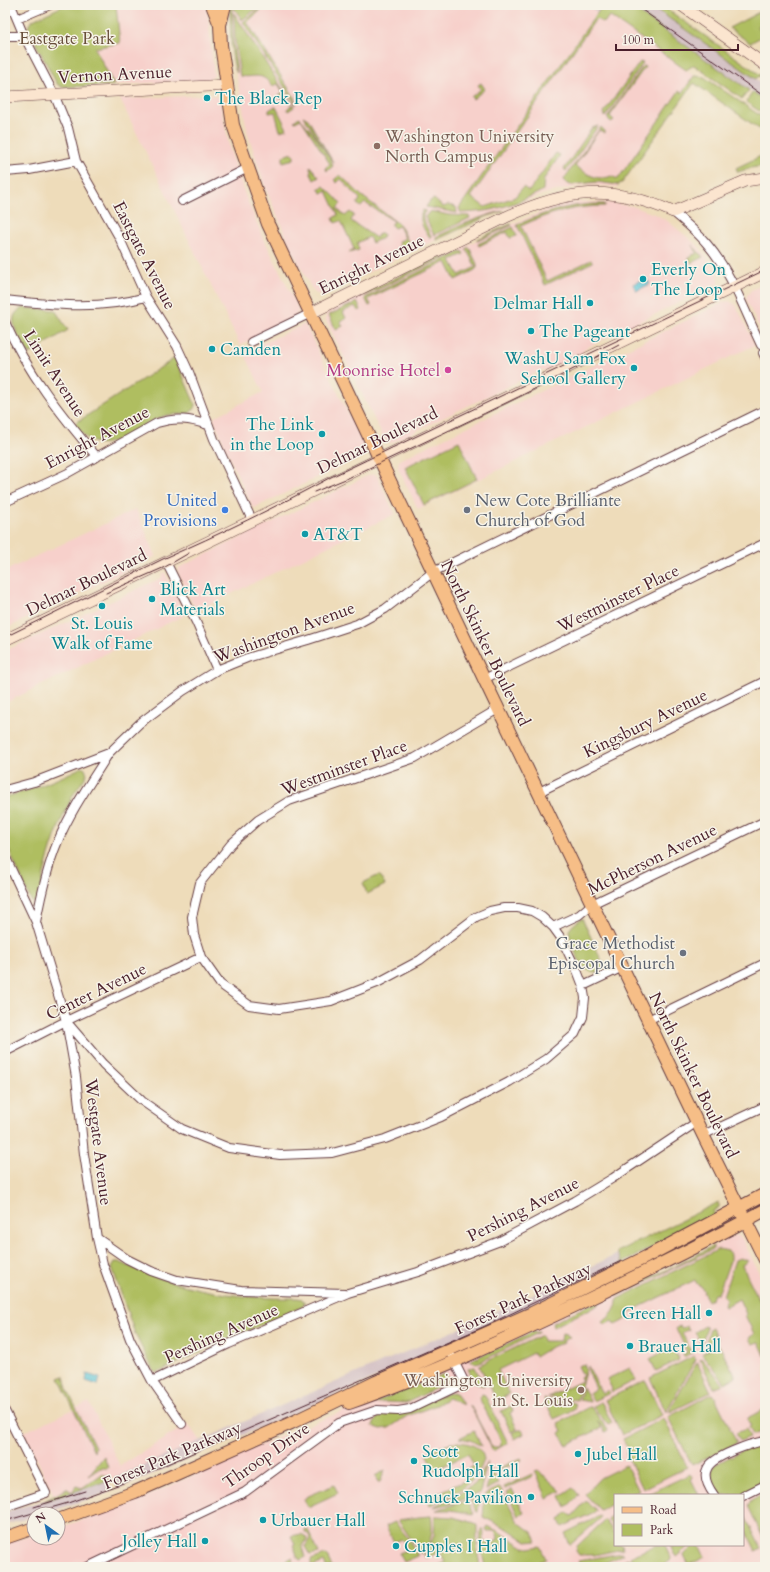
<svg xmlns="http://www.w3.org/2000/svg" width="770" height="1572" viewBox="0 0 770 1572" font-family="Cardo,serif">
	<style>
		.built { fill: #f7d0cb; fill-rule: evenodd }
		.industrial { fill: #d2bec2 }
		.green { fill: #afbe60; stroke: #7c6e46 }
		.water { fill: #5ac4d6; stroke: #527280 }
		.lines { fill: none; stroke-linecap: round; stroke-linejoin: round }
		.street-casing { stroke: #633b40; stroke-width: 10 }
		.secondary-casing { stroke: #633b40; stroke-width: 12 }
		.primary-casing { stroke: #633b40; stroke-width: 14 }
		.street { stroke: #fff; stroke-width: 8 }
		.secondary { stroke: #fbe5cf; stroke-width: 11 }
		.primary { stroke: #f6be87; stroke-width: 12 }
		.tram { stroke: #4a1f2b; stroke-width: 1 }
		.culture-dot { fill: #0f9aa8; stroke: #f7f3e8; stroke-width: 1.5 }
		.education-dot { fill: #8d6e63; stroke: #f7f3e8; stroke-width: 1.5 }
		.hotel-dot { fill: #d1479c; stroke: #f7f3e8; stroke-width: 1.5 }
		.shop-dot { fill: #3f7fe0; stroke: #f7f3e8; stroke-width: 1.5 }
		.worship-dot { fill: #6b7280; stroke: #f7f3e8; stroke-width: 1.5 }
		.labels { text-anchor: middle; stroke-width: 3; stroke-linejoin: round; paint-order: stroke }
		.park-label { font-size: 17px; fill: #684f3b; stroke: #f7f3e8 }
		.street-label { font-size: 17px; fill: #4a1f2b; stroke: #f7f3e8 }
		.culture-label { font-size: 17px; fill: #0d838f; stroke: #f7f3e8; text-anchor: start }
		.education-label { font-size: 17px; fill: #785e54; stroke: #f7f3e8; text-anchor: start }
		.hotel-label { font-size: 17px; fill: #b23c85; stroke: #f7f3e8; text-anchor: end }
		.shop-label { font-size: 17px; fill: #366cbe; stroke: #f7f3e8; text-anchor: end }
		.worship-label { font-size: 17px; fill: #5b616d; stroke: #f7f3e8; text-anchor: start }
	</style>
	<rect width="100%" height="100%" fill="#f7f3e8"/>
	<filter id="ink" filterUnits="userSpaceOnUse"><feTurbulence type="fractalNoise" baseFrequency=".025" numOctaves="2"/><feDisplacementMap in="SourceGraphic" scale="8" xChannelSelector="R" yChannelSelector="G"/><feConvolveMatrix kernelMatrix="1 2 1 2 8 2 1 2 1" color-interpolation-filters="sRGB"/></filter>
	<filter id="wash" filterUnits="userSpaceOnUse"><feTurbulence type="fractalNoise" baseFrequency=".012" numOctaves="4" result="noise"/><feDisplacementMap in="SourceGraphic" scale="16" xChannelSelector="R" yChannelSelector="G"/><feGaussianBlur stdDeviation="0.9" result="paint"/><feColorMatrix in="noise" values="0 0 0 0 0 0 0 0 0 0 0 0 0 0 0 0 0 1.4 0 .05"/><feComposite in="paint" operator="in"/></filter>
	<g filter="url(#wash)">
		<rect width="100%" height="100%" fill="#eedcba"/>
		<path class="built" d="M116 5H207L214 76 208 80 114 85 95 48 120 43Z
			M230 5H587L597 12 558 67 601 10 694 76 617 187 588 185 575 187 543 194 475 221 321 295 315 293 312 289 293 252 267 192 256 159 248 134 235 69 230 32Z
			M211 95 218 97 220 101 230 150 246 197 263 237 298 308V312L295 316 240 345 120 99Z
			M581 202H604L632 206 657 215 669 222 698 246 718 274 719 283 584 349 583 353 578 357 549 371 542 370 393 442 390 443 385 441 326 320V313L496 231 548 209 569 203Z
			M765 284V339L747 302 746 297 751 290Z
			M729 301 736 305 755 345 418 509 398 468 399 461 401 459 724 302Z
			M305 324 365 448 366 454 254 508 252 506 232 463 213 418 263 392 244 352Z
			M376 474 395 514 196 611 178 573V568L369 475Z
			M136 509 156 556 5 629V571Z
			M164 572 166 575 185 615 5 703V651L161 578Z
			M737 1235 742 1238 765 1285V1567H5V1543L34 1535V1538H58V1528L127 1505 267 1442 353 1407 617 1290 672 1268 733 1236ZM615 1495H743V1545H615Z
			M89 1402 120 1466 188 1424 200 1441 119 1476 55 1498 24 1432Z"/>
		<path class="industrial" d="M587 5H603L601 10 597 12Z
			M628 5H650L760 82 761 81 765 83V101Z
			M618 1254 622 1263 447 1347 118 1489 114 1478 456 1330Z
			M108 1481 111 1492 42 1514H34V1516L5 1525V1512Z"/>
		<path class="green" d="M65 5H116L120 43 95 48 114 85 62 87 57 84 28 29C28 25 30 22 33 20Z
			M230 5H232L233 42 237 73C230 64 230 18 230 5Z
			M234 5H261L242 20 234 8Z
			M264 5H267L247 22 294 97 296 105 243 22Z
			M603 5H628L749 90 742 99 694 65 686 70 609 16 604 23 596 19 471 197 485 207 515 197 523 187 529 191 556 153 560 155 544 179 543 190 538 193C510 206 492 212 461 213L459 208Z
			M650 5H661L765 78V80L759 76 756 79Z
			M765 9V23L758 26 763 36 750 43 729 28Z
			M234 13 294 107 288 111 287 109 292 105 287 97 281 99 279 96 283 92 278 84 272 86C261 70 253 79 240 76L235 41Z
			M640 62 643 63 605 117 604 112Z
			M643 66 645 67 610 116 614 120 611 122 607 118Z
			M694 76 704 77 765 119V133L694 83 622 183H620L619 185 597 182 571 185C567 184 565 182 564 179L601 127 605 131V133L599 130 575 166C586 173 597 182 611 176L618 179 679 91 682 93Z
			M481 83 485 89 473 99 471 97 481 89 478 85Z
			M753 92 765 101V115L746 102Z
			M274 107H276L287 129 280 131 275 112 269 113V110Z
			M303 116 308 119 333 162Z
			M299 117 313 133 331 161 333 166 327 171 325 168 330 164 301 119 295 122 294 121Z
			M598 126 566 171 564 169 592 128Z
			M292 153 294 154V159L283 162V156Z
			M765 154V166L750 168 738 172 736 168Z
			M310 166 319 177 314 180 311 174Z
			M340 175 362 196 400 225 411 247 402 251 398 242 405 238 399 226 394 228 391 225 394 221 365 203 361 207 357 204 360 199 341 179 337 183 334 180Z
			M324 186 341 203 337 209 345 216 350 212 354 215 351 221 376 238 379 233H382L383 234 382 238 372 243 369 237 357 243 359 250 349 253 350 251 354 249 341 221 335 223 333 218 338 215 327 191 322 193 318 189Z
			M434 199 443 207 448 205 456 207 457 213 426 207 430 201Z
			M605 204V206C575 206 548 213 521 226L547 281 591 260 593 262 545 285 517 225C545 212 573 203 605 204Z
			M423 210 426 211 423 214V219L431 236 430 238C424 230 417 219 423 210Z
			M430 211 449 215 469 216 470 218 434 235 425 217Z
			M504 211 488 216 436 240V237C458 226 480 216 504 211Z
			M511 224 512 225 477 241V239Z
			M513 227 517 236 510 238 507 232 479 246 478 244Z
			M692 245 703 257 691 263 688 257 697 253Z
			M469 247 477 264V268L475 270 455 280 446 262 368 299 371 305 369 306 365 298 462 251 464 254 451 260 459 275 476 267 466 249Z
			M458 248 461 249 364 296 367 292Z
			M357 302 361 310 358 311 355 306 343 312 346 318 340 321 343 326 336 330 329 315Z
			M23 308 55 310 68 330 29 354C22 342 2 316 23 308Z
			M175 358 195 404C194 418 178 413 167 415 147 420 114 451 94 442 86 439 79 430 74 424Z
			M459 441 477 479 424 505 405 467Z
			M82 767H84L87 774C83 782 76 789 72 797 56 829 45 863 39 898L35 903 32 902 29 896 5 841V797C32 790 57 780 82 767Z
			M379 875 385 885 367 894 363 883Z
			M582 918 606 970C603 971 600 973 597 973 581 974 570 943 569 930L573 925Z
			M719 1202V1207L713 1211 715 1215 622 1263 617 1252Z
			M713 1246V1249L616 1296 615 1294 617 1290 672 1268Z
			M719 1249 728 1251 730 1255V1261L718 1294H714L712 1299 708 1301 703 1292 704 1291 701 1286 697 1284 695 1280 625 1314 627 1319 615 1325 612 1321 604 1325 602 1322C610 1318 618 1308 617 1299Z
			M740 1258 748 1261 742 1265 765 1312V1356L759 1342 752 1344 749 1338 754 1334 745 1315 746 1314 739 1299 725 1307 724 1306 726 1298 723 1296 735 1260Z
			M115 1262H119C177 1288 234 1300 298 1298L302 1299 305 1303 302 1307 212 1346 157 1373 153 1370 135 1334 112 1267Z
			M597 1301 598 1305 553 1327 552 1323Z
			M680 1326 682 1328 687 1326 689 1331 687 1330 682 1333 691 1351 692 1350 693 1352 684 1357 683 1354 687 1352 676 1328Z
			M705 1326 707 1328 701 1344 695 1332Z
			M712 1328 717 1339 705 1345 710 1329Z
			M532 1332H540L480 1362 475 1363 470 1361 477 1357 478 1359V1357Z
			M562 1333 566 1334 570 1337 563 1341 564 1343 553 1346 535 1357 533 1353 498 1370 509 1394 497 1401 479 1365 542 1335 543 1341H561Z
			M719 1345 736 1377 725 1383 702 1354 704 1352Z
			M672 1347 679 1360 656 1371 650 1359Z
			M694 1356 696 1359 666 1412 650 1378Z
			M701 1358 723 1384 714 1388 700 1360Z
			M697 1362 711 1392 670 1412 669 1411Z
			M584 1364 586 1369 577 1400 548 1397 582 1381 580 1377 583 1376 578 1366Z
			M588 1366 602 1394 608 1390 610 1393 593 1401 589 1393 596 1388 588 1371Z
			M474 1367H475L484 1386C475 1385 472 1377 468 1369Z
			M630 1368 636 1380 612 1392 611 1389H612L607 1379Z
			M444 1374 448 1378 447 1383 406 1403 386 1402 370 1404Z
			M64 1376 67 1389 95 1447 94 1452 59 1378Z
			M646 1381 662 1415 622 1435 605 1400 644 1381Z
			M583 1387 590 1401V1402L579 1400Z
			M453 1392 457 1394 463 1405 448 1398 437 1405 407 1416 389 1428 381 1429 373 1426 376 1419 384 1413Z
			M482 1394 485 1395 508 1443 493 1451 470 1405 491 1445 494 1447H499L501 1440 479 1398Z
			M712 1394 714 1395 737 1443 692 1465 668 1417Z
			M544 1399 575 1403 576 1404 574 1410 554 1419Z
			M600 1402 602 1403 612 1423 608 1425 593 1407Z
			M511 1406 513 1411 510 1413 517 1429 511 1432 501 1411Z
			M589 1407H591L608 1430 605 1432 603 1427 597 1421 602 1428 566 1445 560 1433 562 1431 558 1423Z
			M765 1409V1430L753 1435 749 1427 751 1426 747 1419 749 1418V1417Z
			M664 1418 687 1467 643 1489 626 1453 629 1451 623 1439Z
			M746 1429 750 1437 740 1441 736 1433Z
			M518 1430H522L524 1434 515 1439 512 1433Z
			M474 1431 481 1445V1446L470 1440 459 1438Z
			M458 1442C469 1443 482 1446 484 1459 477 1486 453 1494 430 1505L429 1503 431 1501 426 1493 429 1492 431 1496 467 1480 463 1472 474 1466 468 1454 435 1470 426 1454 446 1444Z
			M765 1444V1483L741 1495H721C714 1486 708 1476 714 1465L745 1449Z
			M104 1456 108 1468H100L88 1476Z
			M521 1458 522 1460 496 1472 495 1470Z
			M487 1462 480 1493 454 1503 433 1507 474 1485 478 1480Z
			M626 1465 639 1491 630 1495H615V1503L600 1510 585 1494 600 1478Z
			M492 1469 498 1484 486 1490 491 1470Z
			M385 1470 380 1482H378L375 1476Z
			M538 1470 560 1490 561 1491 547 1498 535 1471Z
			M102 1474 106 1476 108 1481 44 1501C51 1497 61 1493 66 1488L72 1492 76 1486 82 1488Z
			M532 1474 533 1476 505 1489 504 1487Z
			M690 1474 693 1478 691 1479 699 1495H646Z
			M334 1485 338 1493 308 1507 304 1500 306 1497Z
			M500 1487 518 1522 533 1533 537 1541 527 1542 508 1529 483 1517 485 1494Z
			M573 1488 579 1495 566 1508 560 1496Z
			M512 1489 524 1513 518 1516 507 1492Z
			M765 1492V1542L748 1506 751 1500Z
			M480 1497 478 1512H477L470 1500Z
			M467 1501 474 1514 451 1510H436Z
			M586 1501 597 1511 562 1527 559 1520 567 1512 572 1516Z
			M615 1513V1530L608 1519Z
			M431 1516C434 1528 431 1547 421 1554L398 1520 419 1517Z
			M435 1516 453 1517 475 1523 477 1526V1545L480 1567H438V1566L445 1562 440 1552 426 1558 424 1556 431 1543 434 1535Z
			M600 1516 601 1518 570 1545 565 1533Z
			M745 1516 761 1548 756 1551 743 1525V1517Z
			M605 1520 615 1534V1545H622L623 1549 594 1555H579L576 1551 577 1546Z
			M395 1522 408 1538 418 1556 404 1562 399 1553 407 1550 404 1542 401 1539 394 1542 386 1526Z
			M488 1526 503 1534 524 1547 529 1548 540 1546 546 1559 528 1567H485L480 1541 481 1530H483L484 1533 483 1539 487 1544H493L498 1539 497 1534 494 1531H487L486 1529Z
			M305 1529 308 1530 319 1553 310 1555 305 1547 310 1538 309 1535 305 1532Z
			M301 1534 305 1536 307 1539 302 1548 306 1557 300 1560 298 1558 293 1545 295 1544 291 1536Z
			M656 1545H665L671 1558 670 1561 660 1567H634L630 1557Z
			M670 1545 674 1546 677 1545H690L676 1557Z
			M694 1545H699L705 1557 689 1565 684 1555Z
			M622 1553 623 1554 597 1567H581L578 1561Z
			M325 1555 327 1556 332 1567H326L324 1562 311 1567V1560Z
			M293 1557 292 1563 284 1567H273Z
			M628 1559 632 1567H611Z"/>
		<path class="water" d="M646 278 650 284 636 291 633 284Z
			M87 1374 100 1378 98 1385 86 1381Z"/>
	</g>
	<g filter="url(#ink)">
		<g class="lines">
			<g class="street-casing">
				<path id="street" d="M11 5 24 36 54 94 68 128 76 161 119 237 146 297 177 346 189 372 214 439 252 520
					M17 19 50 5
					M5 36H24
					M5 172 29 170 76 161
					M182 201 248 168
					M673 212C685 222 697 232 707 244 732 273 745 312 761 345
					M5 300C51 305 101 310 146 297
					M5 322C27 372 62 416 97 457
					M251 342 311 313
					M763 353 765 357
					M5 502 66 474 157 423C176 417 190 419 208 425
					M166 562 196 622 217 670
					M484 679 765 543
					M5 790 34 782 109 753 140 723 183 691 217 670 247 658 308 640 357 624 385 609 433 572 765 410
					M539 792 765 681
					M5 856 36 922 66 1021 76 1077 84 1154 97 1238 103 1264 130 1339 152 1381 182 1424
					M36 922C41 895 47 867 58 841 71 810 91 782 109 753
					M553 927 579 915 592 904 765 821
					M583 986 623 967
					M648 1020 765 963
					M66 1021 103 1064 142 1101 182 1129 229 1148 280 1155 332 1153 385 1139 441 1117 509 1082 546 1059 575 1034 583 1017 585 998 583 986 578 973 561 938 553 927 542 917 532 911 518 908H504L490 911 476 917 420 960 377 983 331 1001 279 1009 249 1005 220 984 201 957 194 935 192 917 200 883 231 844 258 820 289 801 415 758 498 709
					M5 1052 66 1021 201 957
					M703 1135 765 1106
					M97 1238 127 1259 151 1271 177 1280 241 1290 345 1293
					M152 1381 229 1344 348 1293 418 1272 500 1241 575 1201 613 1178 697 1122
					M5 1411 46 1493 5 1507
					M714 1495C709 1488 703 1477 707 1469 712 1456 752 1443 765 1441
					M743 1496 765 1485
					M87 1567 245 1492 339 1423 377 1410 398 1411 410 1409 465 1383 452 1357"/>
			</g>
			<g class="secondary-casing">
				<path id="secondary" d="M681 5 765 65
					M5 97 227 85
					M311 313 506 217C568 189 610 184 673 212L745 181 765 178
					M5 640 765 272"/>
			</g>
			<g class="primary-casing">
				<path id="primary" d="M212 5 220 25
					M225 5 220 25 221 45 233 125 268 224 484 679 703 1135 765 1260
					M349 1403C431 1374 509 1337 587 1300 647 1271 707 1242 765 1210
					M58 1520 135 1492 165 1479 291 1423 376 1382 532 1313 646 1257 765 1194
					M5 1538 34 1528"/>
			</g>
			<use href="#street" class="street"/>
			<use href="#secondary" class="secondary"/>
			<use href="#primary" class="primary"/>
			<path class="tram" d="M635 5 765 97
				M314 492C325 487 337 483 348 478 439 435 531 393 619 345
				M106 593 165 567 189 553
				M5 637 163 559C220 534 276 507 331 477L765 270
				M34 1507 85 1491
				M5 1521 68 1503 126 1482 483 1327 621 1261"/>
		</g>
	</g>
	<g class="culture-dot">
		<circle cx="207" cy="98" r="4"/>
		<circle cx="643" cy="279" r="4"/>
		<circle cx="590" cy="303" r="4"/>
		<circle cx="531" cy="331" r="4"/>
		<circle cx="212" cy="349" r="4"/>
		<circle cx="634" cy="368" r="4"/>
		<circle cx="322" cy="434" r="4"/>
		<circle cx="305" cy="534" r="4"/>
		<circle cx="152" cy="599" r="4"/>
		<circle cx="102" cy="606" r="4"/>
		<circle cx="709" cy="1313" r="4"/>
		<circle cx="630" cy="1346" r="4"/>
		<circle cx="578" cy="1454" r="4"/>
		<circle cx="414" cy="1461" r="4"/>
		<circle cx="531" cy="1497" r="4"/>
		<circle cx="263" cy="1520" r="4"/>
		<circle cx="205" cy="1541" r="4"/>
		<circle cx="396" cy="1546" r="4"/>
	</g>
	<g class="education-dot">
		<circle cx="377" cy="146" r="4"/>
		<circle cx="581" cy="1390" r="4"/>
	</g>
	<circle class="hotel-dot" cx="448" cy="370" r="4"/>
	<circle class="shop-dot" cx="225" cy="510" r="4"/>
	<g class="worship-dot">
		<circle cx="467" cy="510" r="4"/>
		<circle cx="683" cy="953" r="4"/>
	</g>
	<g class="labels">
		<g class="park-label">
			<text x="67" y="44">Eastgate Park</text>
		</g>
		<g class="street-label">
			<text transform="translate(115 74) rotate(-3)" y="6">Vernon Avenue</text>
			<text transform="translate(145 255) rotate(63)" y="6">Eastgate Avenue</text>
			<text transform="translate(371 264) rotate(-26)" y="6">Enright Avenue</text>
			<text transform="translate(55 373) rotate(57)" y="6">Limit Avenue</text>
			<text transform="translate(97 437) rotate(-28)" y="6">Enright Avenue</text>
			<text transform="translate(377 440) rotate(-26)" y="6">Delmar Boulevard</text>
			<text transform="translate(86 582) rotate(-26)" y="6">Delmar Boulevard</text>
			<text transform="translate(618 598) rotate(-26)" y="6">Westminster Place</text>
			<text transform="translate(284 632) rotate(-20)" y="6">Washington Avenue</text>
			<text transform="translate(486 643) rotate(64)" y="6">North Skinker Boulevard</text>
			<text transform="translate(645 723) rotate(-26)" y="6">Kingsbury Avenue</text>
			<text transform="translate(344 767) rotate(-20)" y="6">Westminster Place</text>
			<text transform="translate(652 859) rotate(-26)" y="6">McPherson Avenue</text>
			<text transform="translate(96 991) rotate(-26)" y="6">Center Avenue</text>
			<text transform="translate(694 1075) rotate(64)" y="6">North Skinker Boulevard</text>
			<text transform="translate(99 1142) rotate(83)" y="6">Westgate Avenue</text>
			<text transform="translate(523 1209) rotate(-27)" y="6">Pershing Avenue</text>
			<text transform="translate(523 1298) rotate(-25)" y="6">Forest Park Parkway</text>
			<text transform="translate(221 1333) rotate(-24)" y="6">Pershing Avenue</text>
			<text transform="translate(172 1455) rotate(-23)" y="6">Forest Park Parkway</text>
			<text transform="translate(266 1455) rotate(-35)" y="6">Throop Drive</text>
		</g>
		<g class="culture-label">
			<text x="215" y="104">The Black Rep</text>
			<text x="651" y="275">Everly On<tspan x="651" dy="20">The Loop</tspan></text>
			<text x="582" y="309" text-anchor="end">Delmar Hall</text>
			<text x="539" y="337">The Pageant</text>
			<text x="220" y="355">Camden</text>
			<text x="626" y="364" text-anchor="end">WashU Sam Fox<tspan x="626" dy="20">School Gallery</tspan></text>
			<text x="314" y="430" text-anchor="end">The Link<tspan x="314" dy="20">in the Loop</tspan></text>
			<text x="313" y="540">AT&amp;T</text>
			<text x="160" y="595">Blick Art<tspan x="160" dy="20">Materials</tspan></text>
			<text x="102" y="629" text-anchor="middle">St. Louis<tspan x="102" dy="20">Walk of Fame</tspan></text>
			<text x="701" y="1319" text-anchor="end">Green Hall</text>
			<text x="638" y="1352">Brauer Hall</text>
			<text x="422" y="1457">Scott<tspan x="422" dy="20">Rudolph Hall</tspan></text>
			<text x="586" y="1460">Jubel Hall</text>
			<text x="523" y="1503" text-anchor="end">Schnuck Pavilion</text>
			<text x="271" y="1526">Urbauer Hall</text>
			<text x="197" y="1547" text-anchor="end">Jolley Hall</text>
			<text x="404" y="1552">Cupples I Hall</text>
		</g>
		<g class="education-label">
			<text x="385" y="142">Washington University<tspan x="385" dy="20">North Campus</tspan></text>
			<text x="573" y="1386" text-anchor="end">Washington University<tspan x="573" dy="20">in St. Louis</tspan></text>
		</g>
		<g class="hotel-label">
			<text x="440" y="376">Moonrise Hotel</text>
		</g>
		<g class="shop-label">
			<text x="217" y="506">United<tspan x="217" dy="20">Provisions</tspan></text>
		</g>
		<g class="worship-label">
			<text x="475" y="506">New Cote Brilliante<tspan x="475" dy="20">Church of God</tspan></text>
			<text x="675" y="949" text-anchor="end">Grace Methodist<tspan x="675" dy="20">Episcopal Church</tspan></text>
		</g>
	</g>
	<rect width="770" height="1572" fill="none" stroke="#f7f3e8" stroke-width="20"/>
	<rect x="614" y="1494" width="130" height="52" fill="#f7f3e8" stroke="#b29e9c"/>
	<rect x="622" y="1507" width="20" height="6" fill="#f6be87" stroke="#b29e9c"/>
	<text x="650" y="1514" font-size="12" fill="#4a1f2b">Road</text>
	<rect x="622" y="1524" width="20" height="12" fill="#afbe60" stroke="#b29e9c"/>
	<text x="650" y="1534" font-size="12" fill="#4a1f2b">Park</text>
	<g transform="translate(46 1526) rotate(327)"><circle r="19" fill="#f7f3e8" stroke="#b29e9c"/>
	<path d="M0-3L7 15L0 10L-7 15Z" fill="#1f6fb2"/>
	<text y="-6" font-size="11" font-weight="bold" text-anchor="middle" fill="#4a1f2b">N</text>
	</g>
	<path d="M616 44v6h122v-6" fill="none" stroke="#4a1f2b" stroke-width="2"/>
	<text x="622" y="44" font-size="12" fill="#4a1f2b" stroke="#f7f3e8" stroke-width="3" paint-order="stroke">100 m</text>
</svg>
